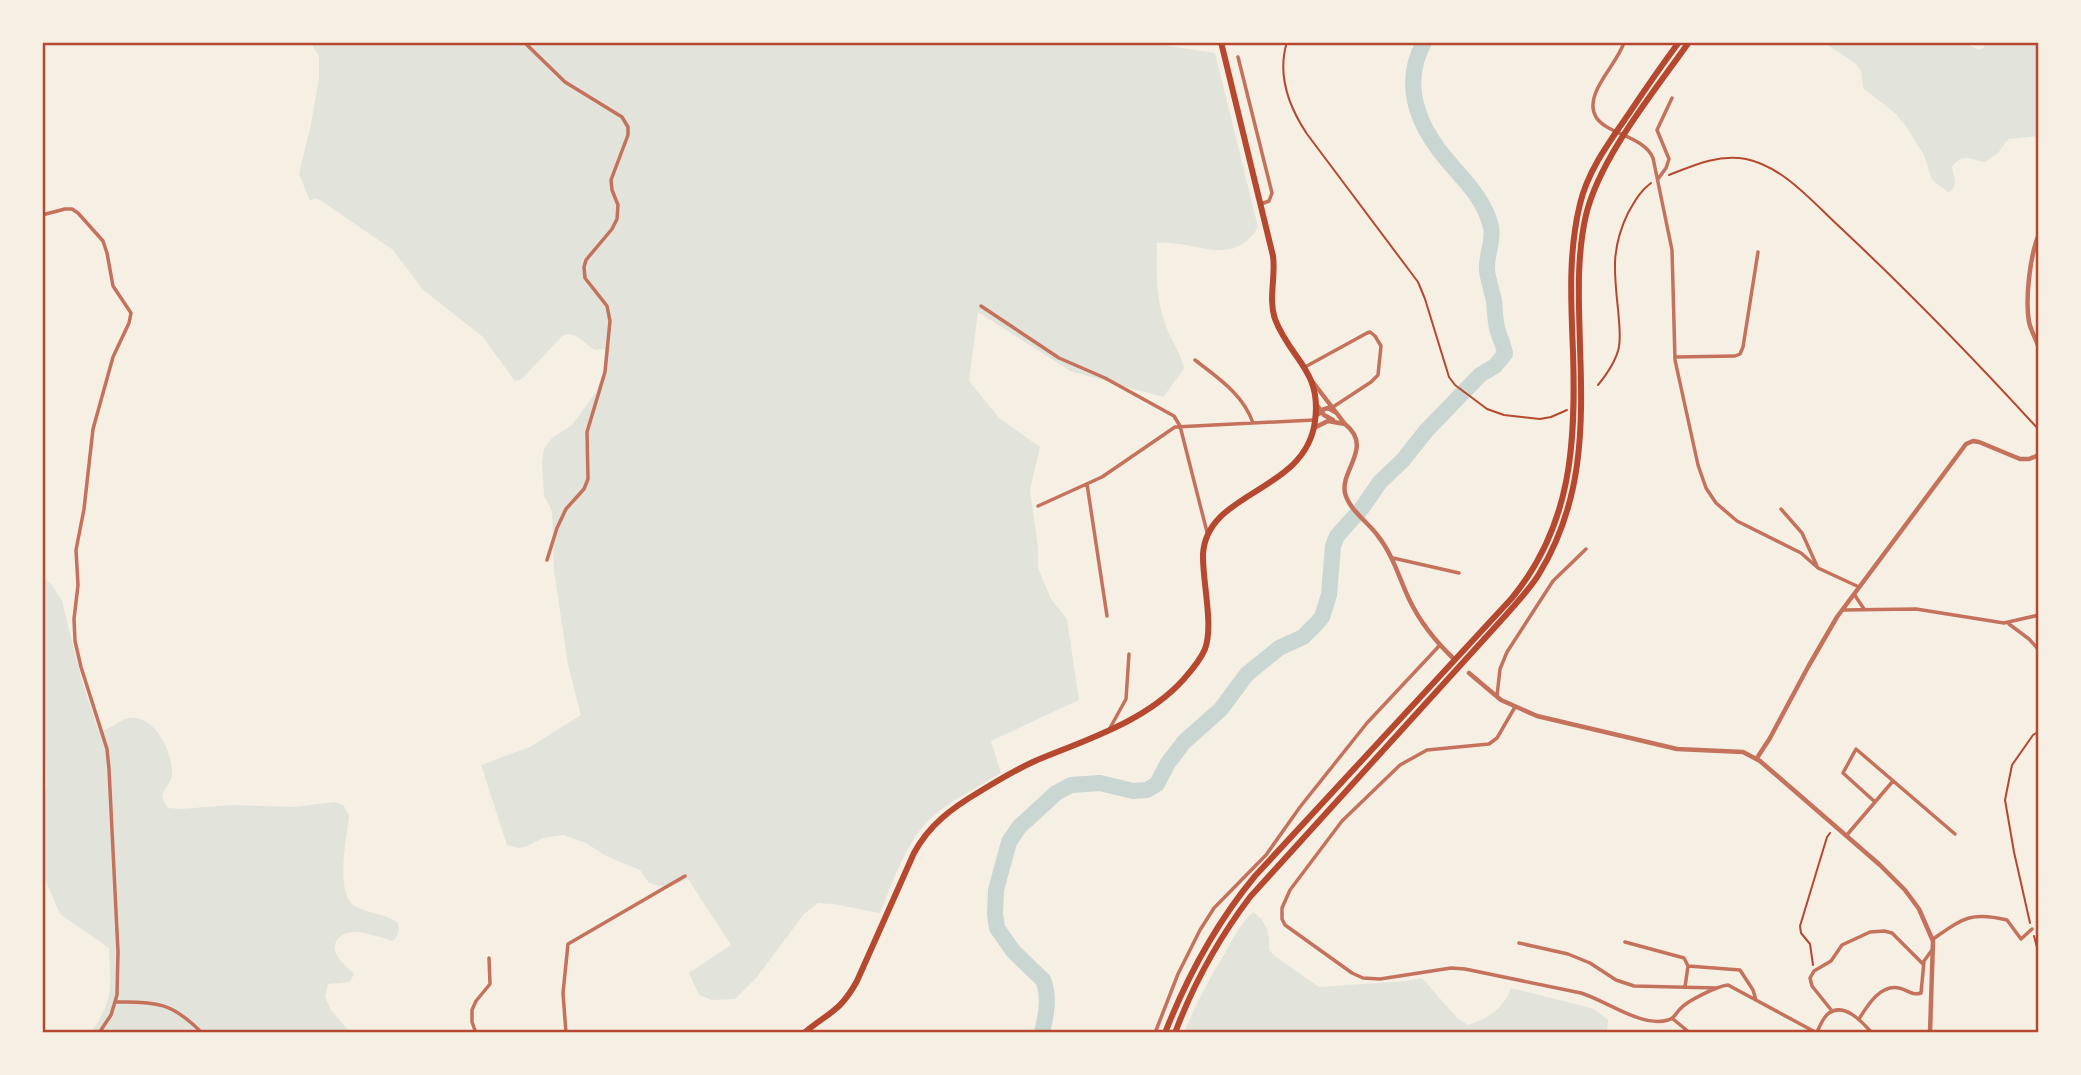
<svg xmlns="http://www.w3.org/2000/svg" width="2081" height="1075" viewBox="0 0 2081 1075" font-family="Barlow,sans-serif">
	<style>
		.green { fill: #e2e4dc }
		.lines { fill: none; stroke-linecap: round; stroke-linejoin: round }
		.river { stroke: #c9d6d2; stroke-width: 16 }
		.path { stroke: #b5482f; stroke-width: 2 }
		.minor { stroke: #c5725c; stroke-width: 3.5 }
		.tertiary { stroke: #c5725c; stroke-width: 4.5 }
		.primary { stroke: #b5482f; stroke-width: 6 }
		.trunk { stroke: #b5482f; stroke-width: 6 }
		.neatline { fill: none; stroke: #b5482f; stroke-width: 2.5 }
	</style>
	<rect width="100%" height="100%" fill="#f6efe4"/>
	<path class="green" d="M310 42H1143L1215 53 1258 227C1233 270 1194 239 1157 243 1156 272 1156 302 1167 329 1173 343 1181 354 1184 369L1163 397 1070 371 978 312 969 381 999 418 1040 447 1030 490 1038 547V568L1051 599 1067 619 1079 700 991 741 1001 773C977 788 948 801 928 821 904 846 893 882 880 913L833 904 818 903 804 914 757 977 735 999 712 1000 699 995 689 973 731 945 688 879 668 888 649 883 640 870 606 856 586 843 563 835 543 838 527 846 519 848 507 845 481 765 530 747 581 715 568 665 554 571 552 511 544 496 542 462 544 448 552 438 572 425 596 392 603 373 605 349 595 350C584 344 575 329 562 336L522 379 515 381 483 337 423 290 393 250 320 200 315 198 310 201 299 174 311 124 319 78V56Z
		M1823 42H1967L1971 46 1979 50 1983 48 1988 42H2039V136L2008 139 1998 153 1985 162C1970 160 1963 152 1952 167 1954 177 1959 188 1948 192L1932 180 1924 155 1905 125 1896 114 1863 88 1861 70 1855 63Z
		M42 576 52 585 62 601 82 681 99 732C110 730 118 720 129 718 155 715 173 752 172 774 171 789 153 792 169 808L182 809 231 805 293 807 335 802 344 806 349 816C347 837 334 896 356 907 370 914 385 913 398 923 400 931 399 935 393 941 381 938 367 932 355 932 340 932 329 943 338 957 342 963 349 969 354 974L350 982 328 984 325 997 331 1010 351 1033H90C115 1000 110 987 109 948L60 914 42 872V816L47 782 45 751 42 746Z
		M1253 912C1267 922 1270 933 1269 950L1276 957 1319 987 1406 981 1422 978 1458 1019 1468 1025C1488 1019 1505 1007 1511 988L1594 1009 1608 1020 1607 1032 1184 1033C1195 1005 1209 979 1225 953 1233 938 1241 923 1253 912Z"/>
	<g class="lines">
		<path class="river" d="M1042 1033C1046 1016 1050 996 1043 980L1013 951 997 928 995 914 996 890 1009 842 1019 827 1056 793 1071 785 1100 783 1133 791 1147 790 1157 784 1168 763 1184 742 1221 709 1247 674 1279 648 1303 637 1316 624 1322 617 1329 595 1333 546 1337 536 1362 508 1380 482 1403 460 1426 431 1480 375 1495 366 1505 354C1504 344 1499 337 1497 328 1495 320 1495 310 1494 301 1492 291 1488 280 1487 270 1486 255 1494 241 1491 227 1485 200 1465 181 1447 160 1418 126 1401 85 1424 42"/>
		<path class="path" d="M1287 42C1277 74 1289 107 1307 134L1418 282 1425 299 1449 377 1455 385 1487 409 1504 415 1540 419 1551 417 1567 410
			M1669 175C1694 165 1718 154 1746 159 1785 167 1816 206 1844 231 1912 295 1976 361 2039 430
			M1598 385C1607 374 1616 361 1619 347 1621 334 1619 322 1618 309 1614 272 1611 248 1628 213 1635 201 1640 191 1651 183
			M2030 923 2014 852 2005 800 2012 765 2033 735 2039 731
			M2034 936 2039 955
			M1813 965 1810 944 1801 933 1800 926 1827 837 1830 833"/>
		<path class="minor" d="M524 42 565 82 622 117 628 127V135L611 180 612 190 618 205 617 219 612 229 586 260 584 267 585 278 607 306 610 321 605 372 587 432 588 479 584 489 566 509 557 528 547 560
			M1624 42C1619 63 1582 94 1596 117 1606 134 1644 136 1653 158L1672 250 1675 360 1698 465 1706 488 1716 503 1737 521 1801 553 1818 568 1859 587
			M1238 57 1272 193 1269 201 1261 204
			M1658 179 1666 168 1669 159 1657 130 1672 98
			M42 215 65 209H72L78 213 103 241 107 253 113 286 131 313 129 323 113 357 93 429 84 509 76 550 78 585 74 619 75 641 81 667 107 749 109 769 118 952 117 995 111 1015 99 1033
			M981 306 1059 358 1105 378 1174 416 1180 426 1207 532
			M1675 357 1735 356 1740 354 1743 347 1758 252
			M1195 360C1218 378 1243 394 1253 423
			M1305 367 1367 333 1370 332 1375 336 1381 346 1378 375 1371 382 1333 407
			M1087 484 1107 616
			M1038 506 1102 477 1175 427 1314 420
			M1781 509 1802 533 1817 566
			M1393 558 1459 573
			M1854 594 1864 609
			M1842 610 1916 609 2004 623 2039 615
			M2009 624 2029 639 2039 650
			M1497 696 1500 669 1507 652 1553 581 1586 549
			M1515 707 1497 738 1489 744 1427 750 1400 765 1342 821 1290 890 1282 908V919L1285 925 1352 973 1363 978 1380 979 1451 968 1465 969 1581 993C1607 1001 1642 1028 1668 1020 1674 1019 1676 1013 1680 1009 1687 1001 1717 986 1728 985L1817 1033
			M1110 728 1126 699 1129 654
			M1875 802 1843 773 1856 749 1955 834
			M1846 836 1893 781
			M1933 939C1962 919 1970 911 2007 920L2021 939 2032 929
			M1625 942 1684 958 1688 966 1685 987
			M1519 943 1568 954 1590 963 1616 980 1634 986 1716 988
			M1688 966 1740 970 1753 990 1756 1000
			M116 1002C156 1001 173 1003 202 1033
			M1832 1011 1812 986 1810 978 1814 971 1831 961 1842 945 1870 932 1884 931 1892 933 1923 964
			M1673 1019 1690 1033
			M1859 1019C1867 1006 1880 984 1899 988 1908 990 1912 996 1921 993L1924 961 1932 950
			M1817 1032C1820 1026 1823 1017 1829 1013 1845 1002 1863 1023 1872 1033
			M476 1033 472 1022V1010L476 1001 490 984 489 958
			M566 1033 563 993 568 944 685 876
			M1155 1033 1178 974 1200 930 1214 908 1266 855 1300 807 1367 723 1440 645"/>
		<path class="tertiary" d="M2039 234C2030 255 2025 299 2029 322 2031 331 2036 339 2039 348
			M1312 381 1345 424C1374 447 1340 470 1345 493 1349 510 1369 523 1378 536 1393 555 1399 578 1409 599 1420 622 1436 642 1454 659
			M1317 405 1324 415 1333 420
			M1319 414 1322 410 1328 408 1335 412
			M1314 428 1328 421 1345 424
			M1469 673 1501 700 1537 716 1677 749 1743 752 1760 761 1880 865 1905 890 1919 909 1933 941 1930 1033
			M1757 758 1770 738 1808 667 1837 617 1966 444 1973 441 1979 442 2020 459H2029L2039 455"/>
		<path class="primary" d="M804 1033C829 1012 840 1012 857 981L914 853C929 825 952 808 979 792 997 781 1015 770 1035 761 1085 740 1145 722 1183 680 1191 671 1200 661 1205 649 1214 625 1202 580 1203 554 1207 490 1306 493 1315 421 1322 370 1290 359 1275 319 1268 299 1276 277 1273 256L1221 42"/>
		<path class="trunk" d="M1165 1033C1187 977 1217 922 1255 876L1512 598C1572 525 1576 442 1573 352 1571 302 1568 253 1580 204 1588 170 1610 141 1630 112 1646 88 1662 65 1679 42
			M1175 1033C1193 985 1219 938 1250 897L1506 615C1517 602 1530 589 1539 574 1583 502 1583 428 1580 347 1579 303 1576 259 1586 215 1600 157 1654 92 1689 42"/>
	</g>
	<rect width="2081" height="1075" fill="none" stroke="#f6efe4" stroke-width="88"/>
	<rect x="44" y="44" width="1993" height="987" class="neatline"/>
</svg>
